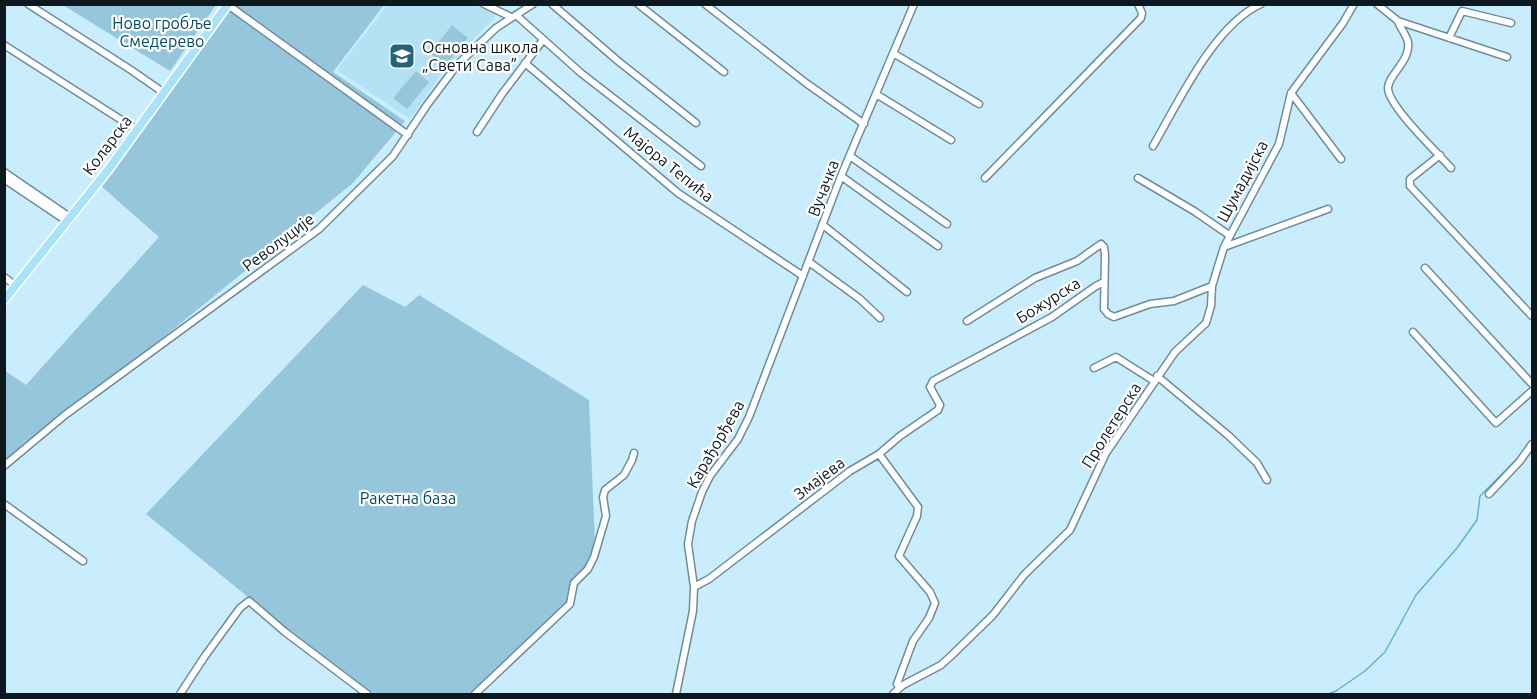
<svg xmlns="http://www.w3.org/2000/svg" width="1537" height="699" viewBox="0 0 1537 699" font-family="Ubuntu,sans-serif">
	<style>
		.built { fill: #b5e1f4 }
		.green { fill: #95c6db }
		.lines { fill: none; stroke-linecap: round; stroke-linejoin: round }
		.stream { stroke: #60b2d1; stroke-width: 1.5 }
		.minor-casing { stroke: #6d8d9b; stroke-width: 9 }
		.major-casing { stroke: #fff; stroke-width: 11 }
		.minor { stroke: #fff; stroke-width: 6 }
		.major { stroke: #a9e3f9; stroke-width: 8 }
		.labels { text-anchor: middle; stroke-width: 4.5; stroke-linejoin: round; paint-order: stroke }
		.park-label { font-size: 16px; fill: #004b61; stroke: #fff }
		.poi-label { font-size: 16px; fill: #0b181d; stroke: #fff; text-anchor: start }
		.street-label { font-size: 16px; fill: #0b181d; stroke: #fff }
	</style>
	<rect width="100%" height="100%" fill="#c9edfc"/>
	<path class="built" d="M387 5H476L494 12 495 15 494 18 444 70 410 119 337 70Z"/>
	<path class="green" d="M63 5 216 4V5L170 71Z
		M234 5H384L333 72 405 121 353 183 149 349 70 409 5 463 4 370 26 385 159 237 101 186Z
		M452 25 468 38 445 66 430 53Z
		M416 71 429 82 407 109 393 98Z
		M363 285 405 307 419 295 589 400 595 544 587 566 572 581 568 602 470 694H367L146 514Z"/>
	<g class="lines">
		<path class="stream" d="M1328 694 1336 691 1365 671 1385 652 1416 595 1457 548 1477 520 1480 496 1520 456"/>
		<g class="minor-casing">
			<path id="minor" d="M28 4 131 70 164 93
				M484 4 511 17
				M552 4 618 61 696 123
				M638 4 724 72
				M705 4 806 83 864 124
				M1377 4 1398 21 1507 57
				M228 5 408 135
				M516 15 581 73 701 166
				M1398 21C1400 28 1406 34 1408 42 1411 61 1388 75 1388 88 1388 106 1438 153 1451 168
				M1449 38 1462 11 1511 23
				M4 45 137 130
				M893 53 979 104
				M525 63 678 193 803 276
				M1291 93 1341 159
				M876 94 951 140
				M477 132 502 94 543 40
				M1153 146C1178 103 1214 25 1261 4
				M1440 155 1410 179V186L1532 316
				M850 156 947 224
				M4 172 71 218
				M841 176 938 246
				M985 178 1141 18 1142 13 1138 4
				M1138 178 1194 211 1229 235
				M4 179 68 222
				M823 225 907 292
				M1224 247 1328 209
				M809 262 860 299 880 318
				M1425 268 1532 384
				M4 277 16 286
				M967 321 1035 278 1077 261 1101 244 1104 247 1105 255 1104 309 1108 314 1114 317 1150 304 1174 301 1212 286
				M1413 332 1496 423 1532 391
				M1094 368 1116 357 1154 381
				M1157 376 1229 436 1257 463 1267 480
				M879 454 918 507 917 516 899 556 930 592 935 603 929 618 913 641 897 684 899 688
				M4 466 65 415 319 229 393 156 427 105 457 65 496 28 533 4
				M1489 494 1520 461 1532 444
				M4 504 83 561
				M694 587 709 579 850 471 879 454 900 436 938 410 940 405 930 387 933 381 1052 317 1096 286 1104 282
				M180 694 205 656 240 608 249 601 285 632 367 694
				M475 694 570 604 574 583 588 569 594 557 606 516 603 497 605 490 624 475 632 460 634 453
				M676 694 693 611 694 587 688 544 692 521 702 492 710 476 738 439 749 417 841 176 914 4
				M893 694 903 685 941 665 952 655 993 615 1024 575 1070 530 1106 453 1175 352 1206 323 1211 306 1212 286 1224 247 1279 144 1291 93 1343 23 1354 4"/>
		</g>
		<g class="major-casing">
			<path id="major" d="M4 300 108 170 228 4"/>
		</g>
		<use href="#minor" class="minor"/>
		<use href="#major" class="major"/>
	</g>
	<defs>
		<g id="school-square" transform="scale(1.35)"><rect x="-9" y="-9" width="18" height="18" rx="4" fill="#256379" stroke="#fff"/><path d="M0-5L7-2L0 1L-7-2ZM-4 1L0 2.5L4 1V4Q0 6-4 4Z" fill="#fff"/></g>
	</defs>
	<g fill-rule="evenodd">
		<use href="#school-square" x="402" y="56"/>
	</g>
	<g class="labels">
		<g class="park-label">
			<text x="162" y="29">Ново гробље<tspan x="162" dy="18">Смедерево</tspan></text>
			<text x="408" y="504">Ракетна база</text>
		</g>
		<g class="poi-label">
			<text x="422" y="53">Основна школа<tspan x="422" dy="18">„Свети Сава”</tspan></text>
		</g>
		<g class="street-label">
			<text transform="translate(107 145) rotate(-53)" y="6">Коларска</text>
			<text transform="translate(669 164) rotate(39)" y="6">Мајора Тепића</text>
			<text transform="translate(1242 181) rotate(-62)" y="6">Шумадијска</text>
			<text transform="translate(823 188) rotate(-69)" y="6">Вучачка</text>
			<text transform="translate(278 242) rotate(-37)" y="6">Револуције</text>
			<text transform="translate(1048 300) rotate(-32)" y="6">Божурска</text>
			<text transform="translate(1111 425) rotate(-58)" y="6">Пролетерска</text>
			<text transform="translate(715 444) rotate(-60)" y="6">Карађорђева</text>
			<text transform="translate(819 478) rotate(-37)" y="6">Змајева</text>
		</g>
	</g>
	<rect width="1537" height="699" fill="none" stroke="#0b181d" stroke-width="12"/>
</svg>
